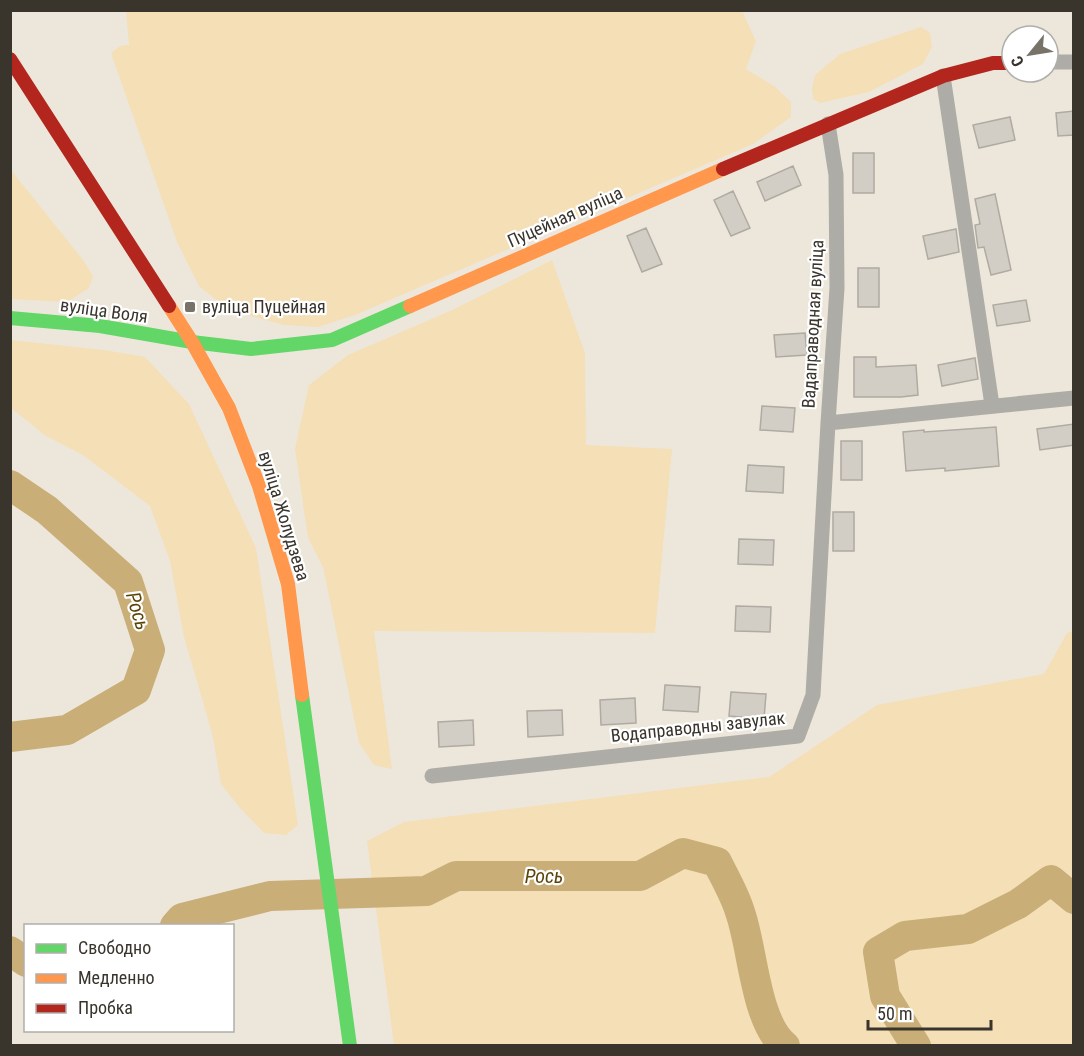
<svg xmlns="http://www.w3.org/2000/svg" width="1084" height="1056" viewBox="0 0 1084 1056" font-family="'Roboto Condensed',sans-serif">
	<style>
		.green { fill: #f4dfb7 }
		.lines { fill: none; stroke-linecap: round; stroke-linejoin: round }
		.river { stroke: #c9ae78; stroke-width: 30 }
		.building { fill: #d3cec5; stroke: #afaba2; stroke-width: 1.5 }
		.street { stroke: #aeaca6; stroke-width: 15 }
		.fast { stroke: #63d668; stroke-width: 14 }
		.slow { stroke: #ff974d; stroke-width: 14 }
		.jam { stroke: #b3261e; stroke-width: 14 }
		.poi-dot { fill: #787369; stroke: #fff; stroke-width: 2 }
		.labels { text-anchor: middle; stroke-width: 4.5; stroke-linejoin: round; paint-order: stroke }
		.street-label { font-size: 18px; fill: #39342c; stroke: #fff }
		.poi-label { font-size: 18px; fill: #39342c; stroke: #fff; text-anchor: start }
		.water-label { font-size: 20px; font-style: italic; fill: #5c4307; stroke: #fff }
	</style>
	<rect width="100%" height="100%" fill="#ede7db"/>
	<path class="green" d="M126 11H742L756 41 746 69 774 86 791 102V117L753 144 355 315 318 327 284 325 229 310 199 286 177 242 111 53 120 46 129 45Z
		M921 27 930 33 932 47 923 64 869 92 820 103 813 99 812 88 815 75 840 54Z
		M11 170 83 260 93 276 89 288 67 302 11 299Z
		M552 260 585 353 586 445 672 449 655 633 374 631 392 769 374 765 359 743 323 567 308 538 295 449 309 385 348 355 450 311Z
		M10 340 104 350 145 357 189 404 256 548 298 825 286 835 264 833 240 808 221 784 212 733 184 637 170 561 150 506 83 455 46 436 11 408Z
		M1073 631V1045H394L367 841 404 822 769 777 877 705 1044 674 1067 633Z"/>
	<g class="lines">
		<path class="river" d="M10 485 47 510 128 582 150 650 136 690 67 730 10 737
			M175 926 182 918 270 896 426 891 456 876H640L683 853 717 862C725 878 735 895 740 912 753 948 755 1022 785 1046
			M10 951 26 962
			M916 1046 885 996 878 952 905 936 968 929 1018 904 1051 880 1074 899"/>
	</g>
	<path class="building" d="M1074 111V135L1058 136 1056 113Z
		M1010 117 1015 140 979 148 973 125Z
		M853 153H874V193H853Z
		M793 166 801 185 765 201 757 182Z
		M733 191 750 228 731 236 714 200Z
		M995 194 1011 270 991 275 984 247 978 248 975 225 980 224 975 199Z
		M646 228 662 264 642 272 627 236Z
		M956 229 959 252 928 259 923 236Z
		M858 268H879V307H858Z
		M1026 300 1030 321 997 326 993 305Z
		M805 333 807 355 776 357 774 335Z
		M854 357H876V367L916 365 918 395 901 397H854Z
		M975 358 978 379 942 386 938 365Z
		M762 406 795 408 793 432 760 430Z
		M1074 424V445L1040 450 1037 429Z
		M996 427 999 466 945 471V468L906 471 903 432 924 430V432Z
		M841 441H862V480H841Z
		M748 465 784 467 783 493 746 491Z
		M833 512H854V551H833Z
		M739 539 774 540 773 565 738 564Z
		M736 606 771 607 770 632 735 631Z
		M665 685 700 687 698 712 663 710Z
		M731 692 766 694 764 719 729 716Z
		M635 698 636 723 601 725 600 700Z
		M562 710 563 735 528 737 527 711Z
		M473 720 474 745 439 747 438 722Z"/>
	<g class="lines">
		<path class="street" d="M1048 62H1074
			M943 76 992 405
			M828 124 836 175 837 288 828 423 1074 398
			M432 776 798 736 813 695 828 423"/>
		<path class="fast" d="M10 318 100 326 192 342 251 349 332 340 410 306
			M302 695 350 1046"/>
		<path class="slow" d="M169 306 192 342 229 408 259 486 288 584 302 695
			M410 306 723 169"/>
		<path class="jam" d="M10 59 169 306
			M723 169 943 76 993 63H1012"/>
	</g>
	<rect class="poi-dot" x="184" y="301" width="12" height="12" rx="3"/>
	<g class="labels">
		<g class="street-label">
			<text transform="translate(565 217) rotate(-24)" y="6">Пуцейная вуліца</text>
			<text transform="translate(104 311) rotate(8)" y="6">вуліца Воля</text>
			<text transform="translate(813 324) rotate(-87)" y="6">Вадаправодная вуліца</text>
			<text transform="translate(284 516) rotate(73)" y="6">вуліца Жолудзева</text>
			<text transform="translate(698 727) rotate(-6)" y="6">Водаправодны завулак</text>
		</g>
		<g class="poi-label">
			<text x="202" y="313">вуліца Пуцейная</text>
		</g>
		<g class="water-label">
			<text transform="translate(138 611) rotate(73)" y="7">Рось</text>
			<text x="544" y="883">Рось</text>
		</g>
	</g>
	<rect width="1084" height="1056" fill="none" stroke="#39342c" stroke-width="24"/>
	<rect x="24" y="924" width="210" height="108" fill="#ffffff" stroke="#b0aeab" stroke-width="1.5"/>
	<rect x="36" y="944" width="30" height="9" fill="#63d668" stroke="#b0aeab" stroke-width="1.5"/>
	<text x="78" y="954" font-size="18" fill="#39342c">Свободно</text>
	<rect x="36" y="974" width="30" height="9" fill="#ff974d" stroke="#b0aeab" stroke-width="1.5"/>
	<text x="78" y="984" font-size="18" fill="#39342c">Медленно</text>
	<rect x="36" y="1004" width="30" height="9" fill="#b3261e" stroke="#b0aeab" stroke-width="1.5"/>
	<text x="78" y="1014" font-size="18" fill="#39342c">Пробка</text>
	<g transform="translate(1030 54) rotate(240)"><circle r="28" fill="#ffffff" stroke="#b0aeab" stroke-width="1.5"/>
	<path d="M0-4.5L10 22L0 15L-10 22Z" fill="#787369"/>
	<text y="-9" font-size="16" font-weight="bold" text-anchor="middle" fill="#39342c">С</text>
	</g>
	<path d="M868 1020v9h123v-9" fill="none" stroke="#39342c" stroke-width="3"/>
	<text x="877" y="1020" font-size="18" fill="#39342c" stroke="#ffffff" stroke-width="4.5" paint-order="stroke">50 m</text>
</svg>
